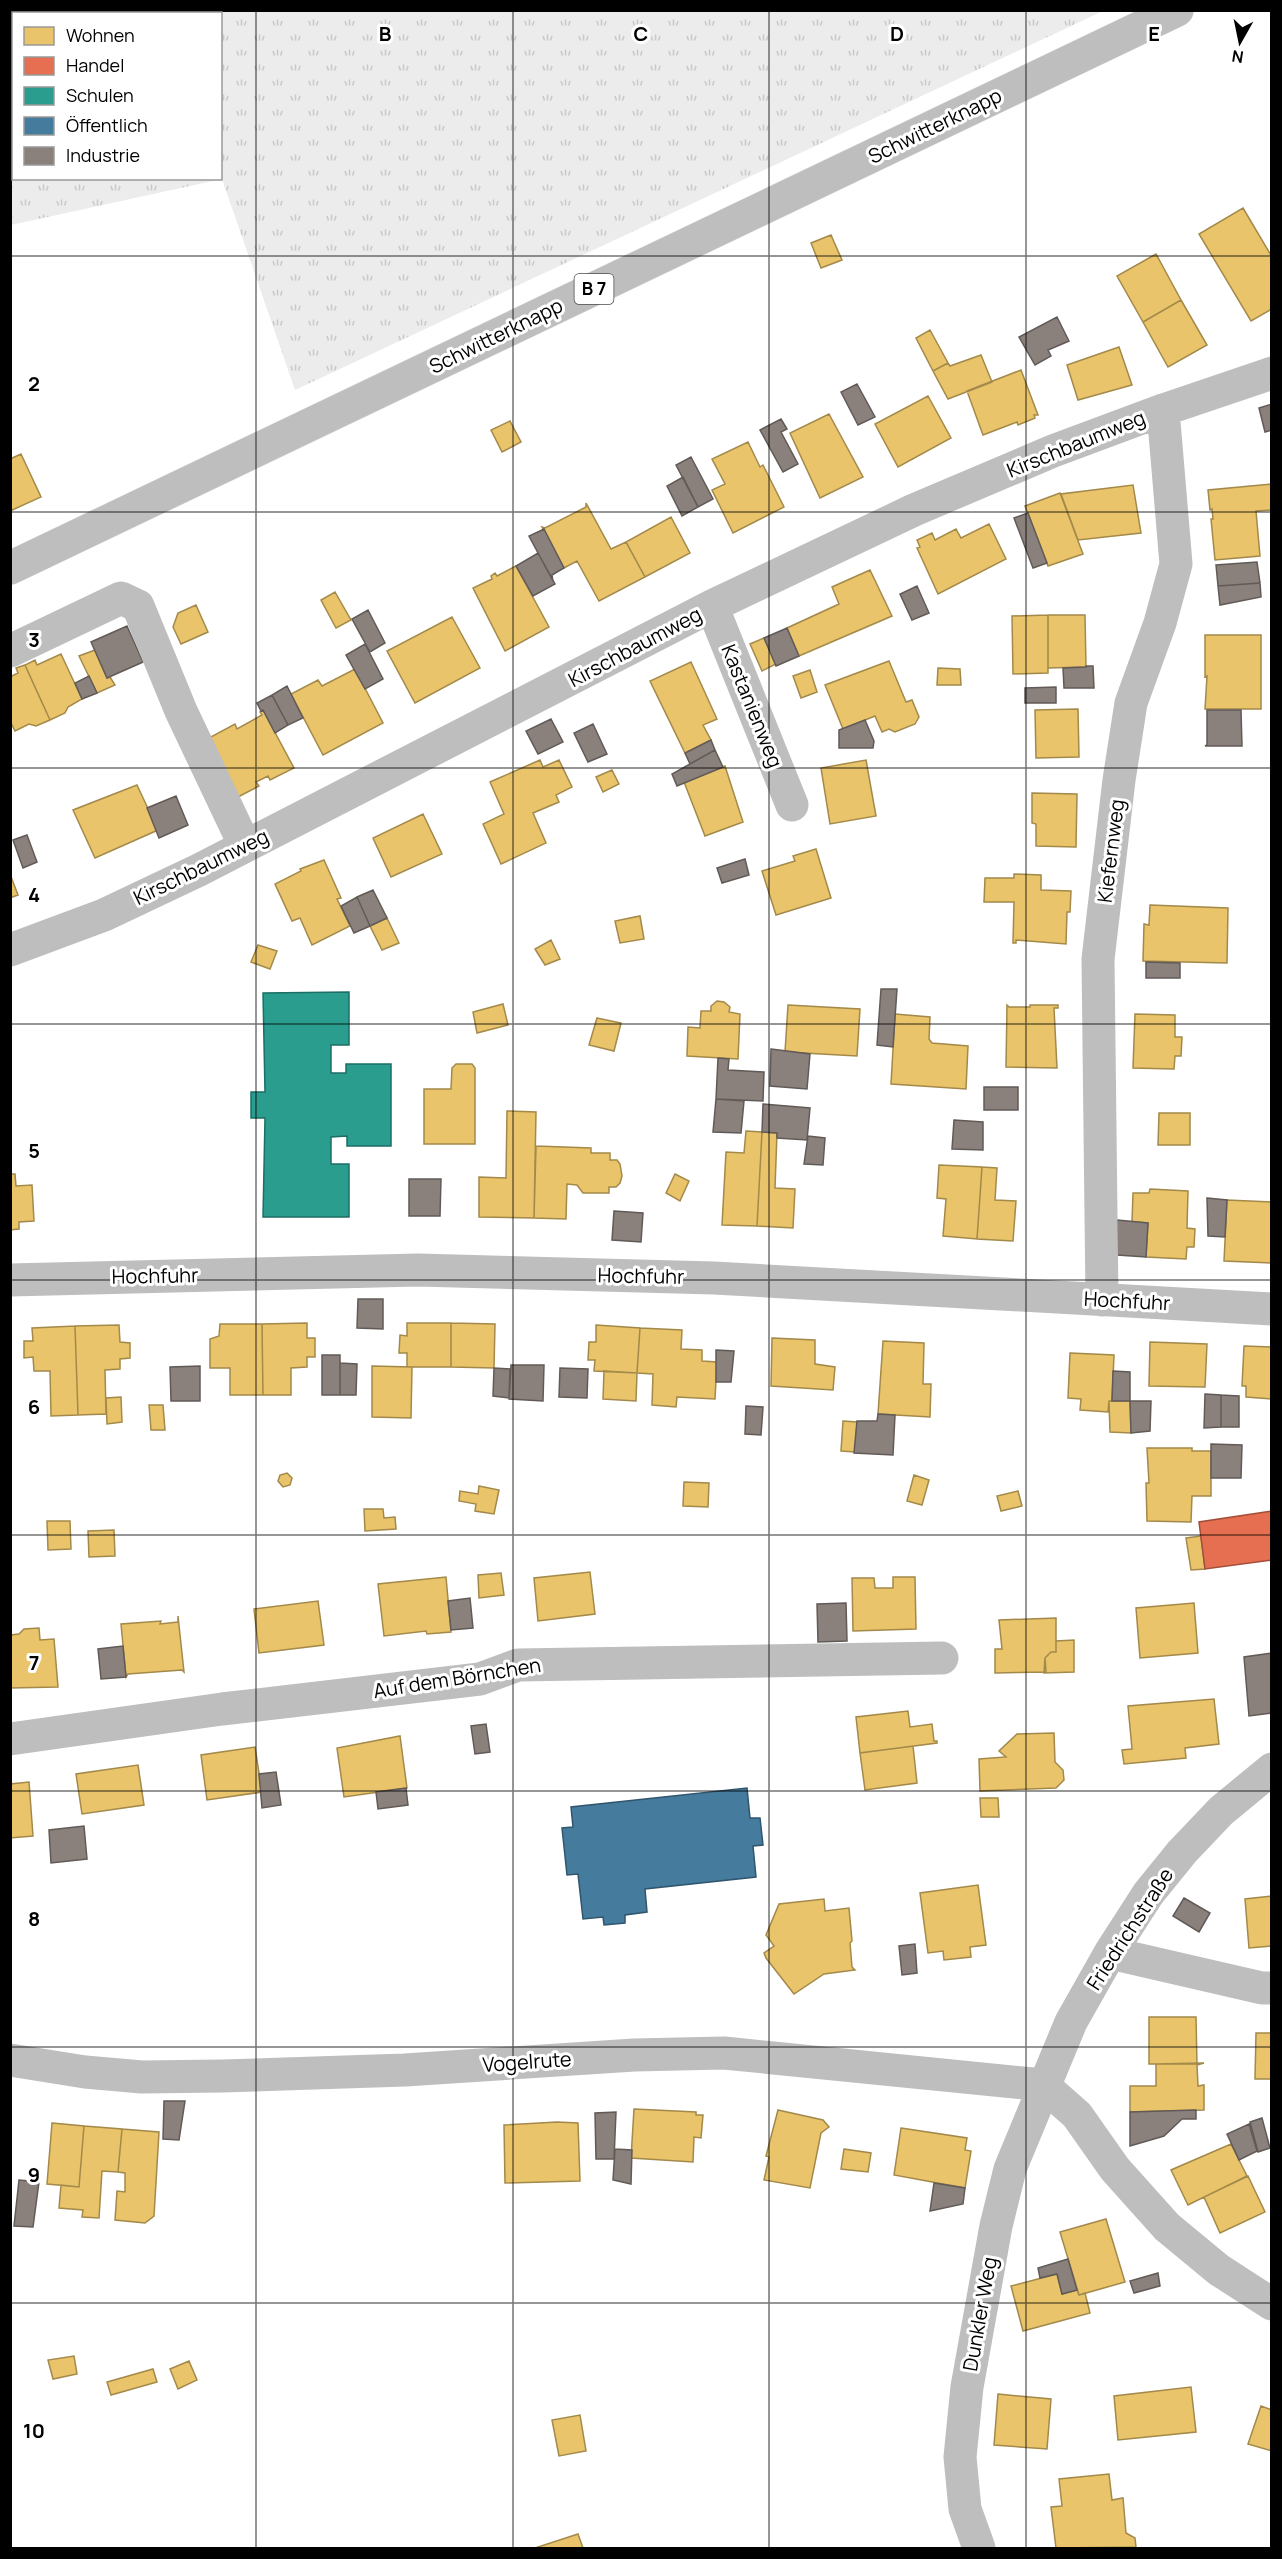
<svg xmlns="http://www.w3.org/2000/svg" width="1282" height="2559" viewBox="0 0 1282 2559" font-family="Manrope,sans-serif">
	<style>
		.grass { fill: url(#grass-tufts); fill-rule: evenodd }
		.homes { fill: #e9c46a; stroke: #a3894a; stroke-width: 1.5 }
		.shops { fill: #e76f51; stroke: #a24e39; stroke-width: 1.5 }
		.schools { fill: #2a9d8f; stroke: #1d6e64; stroke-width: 1.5 }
		.public { fill: #457b9d; stroke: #30566e; stroke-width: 1.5 }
		.industry { fill: #8a817c; stroke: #615a57; stroke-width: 1.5 }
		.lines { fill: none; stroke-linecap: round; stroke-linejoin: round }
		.major-casing { stroke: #dbdbdb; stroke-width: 34 }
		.minor { stroke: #bebebe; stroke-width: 33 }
		.major { stroke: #bebebe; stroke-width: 33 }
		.grid { fill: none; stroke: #000; stroke-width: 1.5; stroke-opacity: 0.55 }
		.labels { text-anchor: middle; stroke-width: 6; stroke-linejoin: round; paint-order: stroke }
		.shield { fill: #fff; stroke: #4c4c4c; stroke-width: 1.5 }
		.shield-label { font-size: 18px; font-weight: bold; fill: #000 }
		.street-label { font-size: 20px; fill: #000; stroke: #fff }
		.grid-label { font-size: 20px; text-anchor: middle; font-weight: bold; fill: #000; stroke: #fff; stroke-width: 6; stroke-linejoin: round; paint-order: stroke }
	</style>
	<defs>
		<pattern id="grass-tufts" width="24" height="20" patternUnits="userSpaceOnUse" patternTransform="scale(1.5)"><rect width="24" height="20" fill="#ececec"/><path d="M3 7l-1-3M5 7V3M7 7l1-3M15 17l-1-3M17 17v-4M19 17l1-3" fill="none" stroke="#c9c9c9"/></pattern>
	</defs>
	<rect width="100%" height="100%" fill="#fff"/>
	<path class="grass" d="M10 11 11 10 1103 11 295 390 222 179 11 225ZM14 14H220V178H14Z"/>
	<path class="homes" d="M1243 208 1272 257V309L1251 321 1199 234Z
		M831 235 842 260 821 268 811 243Z
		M1156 254 1181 300 1143 322 1117 276Z
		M1181 300 1207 345 1168 367 1143 322Z
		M930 330 948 363 933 371 916 338Z
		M1119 347 1132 385 1078 400 1067 365Z
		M981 355 992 382 948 399 933 371 948 363 950 366Z
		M1021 370 1038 415H1034L1035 418 1018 425 1017 422 983 435 967 391Z
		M928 396 951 438 898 467 875 424Z
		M829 414 863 477 820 498 790 433Z
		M510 421 521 442 502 452 491 430Z
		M748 442 760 467 763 465 784 507 733 533 712 490 725 484 712 459Z
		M21 454 41 497 10 511V459Z
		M1272 484V510L1256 511 1260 556 1215 560 1211 519H1213L1212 509 1210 510 1208 490Z
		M1133 485 1141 533 1078 540 1061 494Z
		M1060 493 1083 554 1048 566 1025 506Z
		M586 503 611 549 626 542 645 577 599 601 577 561 564 568 542 527 545 528 586 507Z
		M671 517 690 553 645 577 626 542Z
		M989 524 1006 559 938 594 917 548 920 547 917 540 932 533 935 540 956 529 961 538Z
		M516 566 549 627 505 651 473 588 492 579 491 576 495 573 497 576Z
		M870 570 892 616 799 656 787 628 839 604 832 587Z
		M335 592 351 620 336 628 321 600Z
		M196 605 208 632 181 644 173 627 178 613Z
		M1048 615V673L1013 674 1012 616Z
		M1048 615H1085L1086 667 1048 668Z
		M452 617 480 668 415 703 387 651Z
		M1205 635H1261V709H1205L1207 676 1205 677Z
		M764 638 776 664 762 671 750 644Z
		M95 650 107 678 110 677 115 685 97 693 79 656Z
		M61 654 82 699 68 707 65 713 50 720 25 665 35 660 37 665Z
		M889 661 906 702 912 700 919 717 915 724 895 732 889 729 882 732 875 716 843 729 825 685Z
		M691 662 717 719 703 725 711 740 685 753 650 681Z
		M25 665 50 720 36 726 29 724 15 731 10 721V677L18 673 16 668Z
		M938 668 960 669 961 685H937Z
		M355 669 383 723 323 755 291 694 318 680 322 686Z
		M810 670 817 692 801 698 793 676Z
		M1078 709 1079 757 1036 758 1035 710Z
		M263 710 294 768 270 780 268 776 256 782 259 786 238 797 207 739 235 724 237 729 262 715 260 712Z
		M540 760 543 767 559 760 572 787 556 795 559 802 533 813 546 843 501 864 483 824 504 814 490 782Z
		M866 760 876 816 830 824 821 768Z
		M725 766 743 822 705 836 684 782Z
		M612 770 619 784 603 792 596 777Z
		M137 785 158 830 95 858 73 810Z
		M1032 793 1077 794 1076 847 1036 846V824L1032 823Z
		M423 814 442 854 391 877 373 838Z
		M816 849 831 898 776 915 762 871 795 861 793 856Z
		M324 860 341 898 337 899 350 926 312 945 300 918 292 921 275 884 301 871 300 869Z
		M10 874 18 895 10 898Z
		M1014 874 1041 875V890L1071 891 1070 912H1067L1066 944 1016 940V943H1013L1014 902H984L985 878H1014Z
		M1150 905 1228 908 1227 963 1143 961 1144 924 1149 925Z
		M640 916 644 939 620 943 615 921Z
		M387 918 399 943 382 950 370 926Z
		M551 940 560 959 545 965 535 949Z
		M258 945 277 951 270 969 251 962Z
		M717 1001 724 1002 730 1007 729 1012 740 1014 738 1059 687 1056 688 1027 700 1028 701 1011H711V1006Z
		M503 1004 508 1025 477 1033 473 1012Z
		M788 1005 860 1009 857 1056 785 1052Z
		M1007 1005 1009 1007H1030V1005H1058V1008H1054L1057 1068 1006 1067Z
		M895 1014 930 1017 929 1039 932 1043 968 1046 966 1089 891 1084Z
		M1135 1014 1175 1015V1037H1182L1181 1056H1175L1174 1069 1133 1068Z
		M597 1018 621 1023 614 1051 589 1045Z
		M456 1064H472L475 1068V1144H424V1089H451L452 1068Z
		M507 1111 536 1112 534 1218 479 1217V1177L506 1178Z
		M1159 1113H1190V1145H1158Z
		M746 1131 762 1132 757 1226 722 1225 726 1152 744 1153Z
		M762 1132 777 1133 775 1188 795 1189 793 1228 757 1226Z
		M536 1146 591 1148V1153H610V1160H617L620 1164 622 1176 620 1183 616 1187H609V1193H583L577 1185 567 1184 566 1219 534 1218Z
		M939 1165 982 1167 977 1239 943 1236 946 1199 937 1198Z
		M982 1167 997 1168 995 1200 1016 1201 1013 1241 977 1239Z
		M10 1174H15L16 1186 32 1185 34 1221 19 1222V1229L10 1230Z
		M675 1174 689 1181 680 1201 666 1193Z
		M1150 1189 1188 1191 1187 1228 1195 1229 1194 1247H1187L1186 1259 1146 1257 1148 1223 1132 1222 1133 1193H1149Z
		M1227 1200 1272 1202V1263L1224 1261Z
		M307 1323V1338H315V1357H307V1367L291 1368V1395H263L262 1324Z
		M407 1323H451V1367H407V1353H399L400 1335 407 1336Z
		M451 1323 495 1324 494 1368 451 1367Z
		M220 1324H262L263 1395H230V1368H210V1339L219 1336Z
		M119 1325 120 1342 130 1343V1358L120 1359V1369L105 1370 106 1414 78 1415 75 1326Z
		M596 1325 640 1328 637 1373 594 1371 595 1360H588L589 1342H596Z
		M75 1326 78 1415 51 1416 50 1371H34L33 1357 24 1358V1341H33L32 1328Z
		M640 1328 682 1330 681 1349 702 1350V1361L717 1362 715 1399 677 1397 676 1407 652 1405 653 1374 637 1373Z
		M772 1338 815 1340V1364L835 1367 833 1390 771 1386Z
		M883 1341 924 1343 923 1384H931L930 1417 878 1414Z
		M1150 1342 1207 1344 1205 1387 1149 1386Z
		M1244 1346 1272 1347V1399L1246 1397V1386H1242Z
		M1070 1353 1114 1355 1112 1401H1109L1108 1412 1080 1410 1081 1399 1068 1398Z
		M372 1366 412 1367 411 1418 372 1417Z
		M604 1371 637 1373 636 1401 603 1399Z
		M121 1397 122 1422 107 1424 106 1398Z
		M1109 1401H1130L1131 1433 1110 1432Z
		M149 1405H163L165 1430H151Z
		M843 1421 857 1422 855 1452 841 1451Z
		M1147 1448H1192V1451H1211V1496H1192L1191 1522 1147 1521 1146 1483H1149Z
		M287 1473 292 1478 290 1485 283 1487 278 1481 280 1475Z
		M914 1475 929 1480 922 1505 907 1501Z
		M684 1482 709 1483 708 1507 683 1506Z
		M479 1486 499 1490 494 1514 475 1511 476 1504 459 1501 460 1491 478 1494Z
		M1018 1491 1022 1506 1001 1511 997 1496Z
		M364 1509H383L384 1518 395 1517 396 1529 365 1531Z
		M47 1521H70L71 1549 48 1550Z
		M114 1530 115 1556 89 1557 88 1531Z
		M1201 1536 1205 1569 1191 1570 1186 1538Z
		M590 1572 595 1614 538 1621 534 1578Z
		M501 1573 504 1595 479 1598 478 1575Z
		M446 1577 451 1632 427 1634 426 1631 384 1636 378 1584Z
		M893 1577H915L916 1629 853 1631 852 1578H874L875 1588H893Z
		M318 1601 324 1645 259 1653 254 1609Z
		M1194 1603 1198 1653 1140 1658 1136 1608Z
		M178 1616 184 1672 182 1670 128 1674 126 1677 121 1624 161 1621 160 1624 178 1622Z
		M1056 1618V1652H1051L1045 1658 1046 1672 995 1673V1649H1002L999 1620Z
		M39 1628 40 1640 54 1639 58 1687 10 1688V1635L19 1634 24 1629Z
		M1074 1640V1672L1044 1673 1045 1658 1051 1652H1056V1641Z
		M1214 1699 1219 1744 1185 1748 1186 1758 1124 1764 1122 1750 1132 1749 1128 1706Z
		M908 1711 910 1727 932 1724 934 1741H937V1743L860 1753 856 1717Z
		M1054 1733 1055 1762 1063 1770 1064 1780 1056 1788 980 1791 979 1759 1006 1757 999 1751 1017 1734Z
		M400 1736 407 1788 344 1797 337 1748Z
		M913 1746 917 1783 865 1790 860 1753Z
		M255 1747 262 1792 207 1800 201 1755Z
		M138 1765 144 1805 82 1814 76 1774Z
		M29 1782 33 1836 10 1838V1784Z
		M980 1798H998L999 1817H981Z
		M978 1885 986 1945 970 1947 971 1957 944 1960 943 1951 928 1953 920 1893Z
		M1272 1896V1946L1249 1948 1245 1899Z
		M824 1899 825 1911 849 1908 852 1941 850 1943 852 1967 855 1970 824 1974 794 1994 766 1958 764 1953 774 1946 766 1935 779 1904Z
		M1149 2017H1196L1197 2064H1149Z
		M1256 2033H1272V2079H1255Z
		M1204 2063 1197 2065 1198 2086 1204 2085V2110L1130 2112V2086H1156V2064Z
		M634 2109 696 2112V2115H703L701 2138 694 2137 693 2162 631 2158Z
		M778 2110 823 2120 829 2127 821 2133 810 2188 764 2180 769 2157 766 2156Z
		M557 2122 578 2123 580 2181 505 2183 504 2125Z
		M52 2123 84 2126 79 2187 47 2184Z
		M84 2126 122 2129 118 2172 102 2171 99 2218 82 2217 83 2210 59 2208 61 2185 79 2187Z
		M901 2128 967 2138 965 2150 971 2151 965 2188 894 2175Z
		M122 2129 159 2132 154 2216 145 2223 115 2220 117 2191 125 2192V2173L118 2172Z
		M1231 2144 1247 2176 1188 2205 1171 2170Z
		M844 2149 871 2153 868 2172 841 2169Z
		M1248 2176 1265 2212 1220 2233 1204 2197Z
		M1106 2219 1125 2282 1079 2295 1060 2232Z
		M1057 2274 1062 2294 1077 2290 1079 2295 1085 2293 1090 2313 1023 2331 1011 2286Z
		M74 2356 77 2374 53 2379 48 2360Z
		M189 2361 197 2380 178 2389 170 2369Z
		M153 2369 157 2382 111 2395 107 2382Z
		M1191 2387 1196 2432 1118 2440 1114 2396Z
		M998 2394 1051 2399 1047 2449 994 2445Z
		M1261 2406 1272 2410V2451L1248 2444Z
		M580 2415 586 2451 559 2456 552 2420Z
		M1109 2474 1112 2500 1123 2498 1126 2533 1135 2538 1136 2547 1056 2548 1051 2507 1062 2506 1059 2479Z
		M578 2534 583 2548H535Z"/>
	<path class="shops" d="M1272 1511V1560L1205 1569 1199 1522Z"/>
	<path class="schools" d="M349 992V1045H331V1073H346V1064H391V1146H347V1136L331 1137V1164H349V1217H263L265 1118H251V1092H265L263 993Z"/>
	<path class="public" d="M747 1788 750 1818H760L763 1845 753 1846 756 1877 645 1889 647 1912 625 1915V1923L604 1925 603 1917 583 1919 578 1874 567 1875 562 1828 573 1827 571 1807Z"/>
	<path class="industry" d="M1057 317 1069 341 1048 350 1051 356 1035 365 1019 337Z
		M857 384 875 417 858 425 841 392Z
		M1272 404V430L1265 432 1259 408Z
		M781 419 787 429 781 432 798 464 783 472 760 430Z
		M691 457 713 499 698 507 676 465Z
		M683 477 698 507 682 516 667 486Z
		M1028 513 1047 563 1033 568 1014 518Z
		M544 529 564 568 552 575 553 581 529 536Z
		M538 553 555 584 533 596 516 566Z
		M1257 562 1260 583 1218 586 1216 565Z
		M1260 583 1261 597 1220 605 1218 586Z
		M917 586 929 613 912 620 900 594Z
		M368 610 385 643 370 652 352 619Z
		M127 626 143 662 107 678 91 642Z
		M787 628 799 656 776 666 764 638Z
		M365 644 383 679 365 689 346 655Z
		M1086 666H1093L1094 688H1064L1063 668 1086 667Z
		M89 676 97 693 82 699 75 683Z
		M287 686 303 718 288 725 272 695Z
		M1056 687V703H1025V688Z
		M272 695 288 725 275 733 263 710 261 711 257 703Z
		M1207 710H1241L1242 746H1205L1207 745Z
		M551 719 563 742 538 754 526 731Z
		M865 720 874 741 873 748H839V730Z
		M593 724 607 754 588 762 574 733Z
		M711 740 715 750 690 764 685 753Z
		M715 750 723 767 677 786 672 774Z
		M176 796 188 825 159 838 147 808Z
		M27 835 37 862 23 868 13 840Z
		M745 859 749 875 722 883 717 868Z
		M373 890 387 918 370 926 357 897Z
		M357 897 370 926 354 933 341 906Z
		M1146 962 1180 963V978H1146Z
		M881 989H897L893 1047 877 1045Z
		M771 1049 810 1054 807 1089 770 1086Z
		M718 1058 729 1059 728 1070 764 1072 763 1101 716 1099Z
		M984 1087H1018V1110H984Z
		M716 1099 744 1101 741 1133 713 1132Z
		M763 1104 810 1108 807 1140 777 1138V1133L762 1132Z
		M954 1120 983 1122V1150L952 1149Z
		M808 1136 825 1138 823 1165 804 1164Z
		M409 1179H441L440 1216H409Z
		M1207 1198 1227 1200 1225 1237 1208 1236Z
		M614 1211 643 1213 641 1242 612 1240Z
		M1117 1220 1148 1223 1146 1257 1117 1255Z
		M358 1299H383V1329L357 1328Z
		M716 1350 734 1351 731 1382H716Z
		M322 1355H340V1395H322Z
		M340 1363 357 1364 356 1395H340Z
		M511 1365H544L543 1401 509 1399Z
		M200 1366V1401H171L170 1367Z
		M494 1368 510 1369 509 1398 493 1396Z
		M560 1368 588 1369 587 1398 559 1397Z
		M1113 1371 1130 1372V1401H1112Z
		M1205 1394 1221 1395V1427L1204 1428Z
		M1221 1395 1239 1396V1427H1221Z
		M1130 1401H1151L1150 1431 1131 1433Z
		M746 1406 763 1407 761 1435 745 1434Z
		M878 1414 895 1415 893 1455 854 1453 857 1421H877Z
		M1211 1444 1242 1445 1241 1478H1211Z
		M470 1598 473 1628 451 1630 448 1601Z
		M846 1603 847 1641 818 1642 817 1604Z
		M123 1646 126 1677 101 1679 98 1649Z
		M1272 1653V1713L1249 1716 1244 1657Z
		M486 1724 490 1752 475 1754 471 1726Z
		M276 1772 281 1805 262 1808 259 1774Z
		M406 1788 408 1805 378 1809 376 1792Z
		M84 1826 87 1859 51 1863 49 1830Z
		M1184 1898 1210 1913 1199 1932 1173 1916Z
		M915 1944 917 1973 902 1975 899 1946Z
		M164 2101H185L179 2140 163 2139Z
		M1196 2110V2119H1182L1164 2136 1130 2146V2112Z
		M616 2112 614 2159H596L595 2113Z
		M1262 2118 1270 2148 1258 2152 1250 2122Z
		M1249 2124 1257 2151 1239 2160 1227 2134Z
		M615 2149 632 2150 631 2184 613 2180Z
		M19 2180 39 2182 33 2227 14 2226Z
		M934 2183 965 2188 963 2204 930 2211Z
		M1068 2259 1077 2290 1062 2294 1057 2274 1040 2278 1038 2268Z
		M1158 2273 1160 2286 1134 2293 1130 2281Z"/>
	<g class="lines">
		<g class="major-casing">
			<path id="major" d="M10 568 1177 10"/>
		</g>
		<path class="minor" d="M712 606 792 805
			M10 651 121 598 138 606 181 711 245 846
			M10 950 104 915 199 870 712 606 914 510 1053 451 1163 410 1272 373
			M10 1280 418 1270 714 1278 1272 1309
			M1102 1300 1098 959 1119 780 1131 703 1160 623 1176 564 1163 410
			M10 1739 222 1709 480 1679 518 1665 942 1658
			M1110 1953 1262 1988H1272
			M10 2060 85 2072 142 2077 222 2076 405 2070 634 2055 724 2053 1043 2085
			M1043 2085 1077 2115 1115 2169 1167 2227 1219 2270 1272 2304
			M979 2548 965 2509 960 2457 967 2387 996 2226 1010 2169 1071 2022 1110 1953 1148 1894 1182 1852 1221 1811 1272 1769"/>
		<use href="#major" class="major"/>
	</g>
	<path class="grid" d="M256 10V2548M513 10V2548M769 10V2548M1026 10V2548M10 256H1272M10 512H1272M10 768H1272M10 1024H1272M10 1280H1272M10 1535H1272M10 1791H1272M10 2047H1272M10 2303H1272"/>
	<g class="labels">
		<rect class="shield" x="574.5" y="274" width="39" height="30" rx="4.5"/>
		<g class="shield-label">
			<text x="594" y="295">B 7</text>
		</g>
		<g class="street-label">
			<text transform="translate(935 126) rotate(-26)" y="7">Schwitterknapp</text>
			<text transform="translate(496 336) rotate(-26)" y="7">Schwitterknapp</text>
			<text transform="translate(1076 444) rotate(-22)" y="7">Kirschbaumweg</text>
			<text transform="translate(635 647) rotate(-28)" y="7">Kirschbaumweg</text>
			<text transform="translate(752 706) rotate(68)" y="7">Kastanienweg</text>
			<text transform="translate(1111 851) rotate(-83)" y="7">Kiefernweg</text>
			<text transform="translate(201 867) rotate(-26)" y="7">Kirschbaumweg</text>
			<text transform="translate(155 1276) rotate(-1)" y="7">Hochfuhr</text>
			<text transform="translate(641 1276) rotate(1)" y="7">Hochfuhr</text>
			<text transform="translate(1127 1301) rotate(3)" y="7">Hochfuhr</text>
			<text transform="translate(457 1678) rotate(-9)" y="7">Auf dem Börnchen</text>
			<text transform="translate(1130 1929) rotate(-57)" y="7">Friedrichstraße</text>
			<text transform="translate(527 2062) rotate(-4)" y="7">Vogelrute</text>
			<text transform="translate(980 2314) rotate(-80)" y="7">Dunkler Weg</text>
		</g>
	</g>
	<g class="grid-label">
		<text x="385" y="41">B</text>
		<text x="641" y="41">C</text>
		<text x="897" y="41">D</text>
		<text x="1154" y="41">E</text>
		<text x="34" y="391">2</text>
		<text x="34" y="647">3</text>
		<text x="34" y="902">4</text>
		<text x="34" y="1158">5</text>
		<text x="34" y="1414">6</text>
		<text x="34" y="1670">7</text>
		<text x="34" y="1926">8</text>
		<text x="34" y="2182">9</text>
		<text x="34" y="2438">10</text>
	</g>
	<rect width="1282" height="2559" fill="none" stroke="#000000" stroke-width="24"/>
	<rect x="12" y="12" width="210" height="168" fill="#ffffff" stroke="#999999" stroke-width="1.5"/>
	<rect x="24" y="27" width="30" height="18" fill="#e9c46a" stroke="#999999" stroke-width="1.5"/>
	<text x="66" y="42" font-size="18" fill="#000000">Wohnen</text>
	<rect x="24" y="57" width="30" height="18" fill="#e76f51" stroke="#999999" stroke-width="1.5"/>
	<text x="66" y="72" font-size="18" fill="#000000">Handel</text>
	<rect x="24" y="87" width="30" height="18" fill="#2a9d8f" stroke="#999999" stroke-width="1.5"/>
	<text x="66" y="102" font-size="18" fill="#000000">Schulen</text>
	<rect x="24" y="117" width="30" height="18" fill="#457b9d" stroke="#999999" stroke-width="1.5"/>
	<text x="66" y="132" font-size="18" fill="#000000">Öffentlich</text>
	<rect x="24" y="147" width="30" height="18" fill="#8a817c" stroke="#999999" stroke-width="1.5"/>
	<text x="66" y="162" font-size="18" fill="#000000">Industrie</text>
	<g transform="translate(1240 42) rotate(189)" stroke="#ffffff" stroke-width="4.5" paint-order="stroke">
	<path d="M0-4.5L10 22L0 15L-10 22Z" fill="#000000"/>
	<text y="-9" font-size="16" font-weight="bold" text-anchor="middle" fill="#000000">N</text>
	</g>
</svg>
